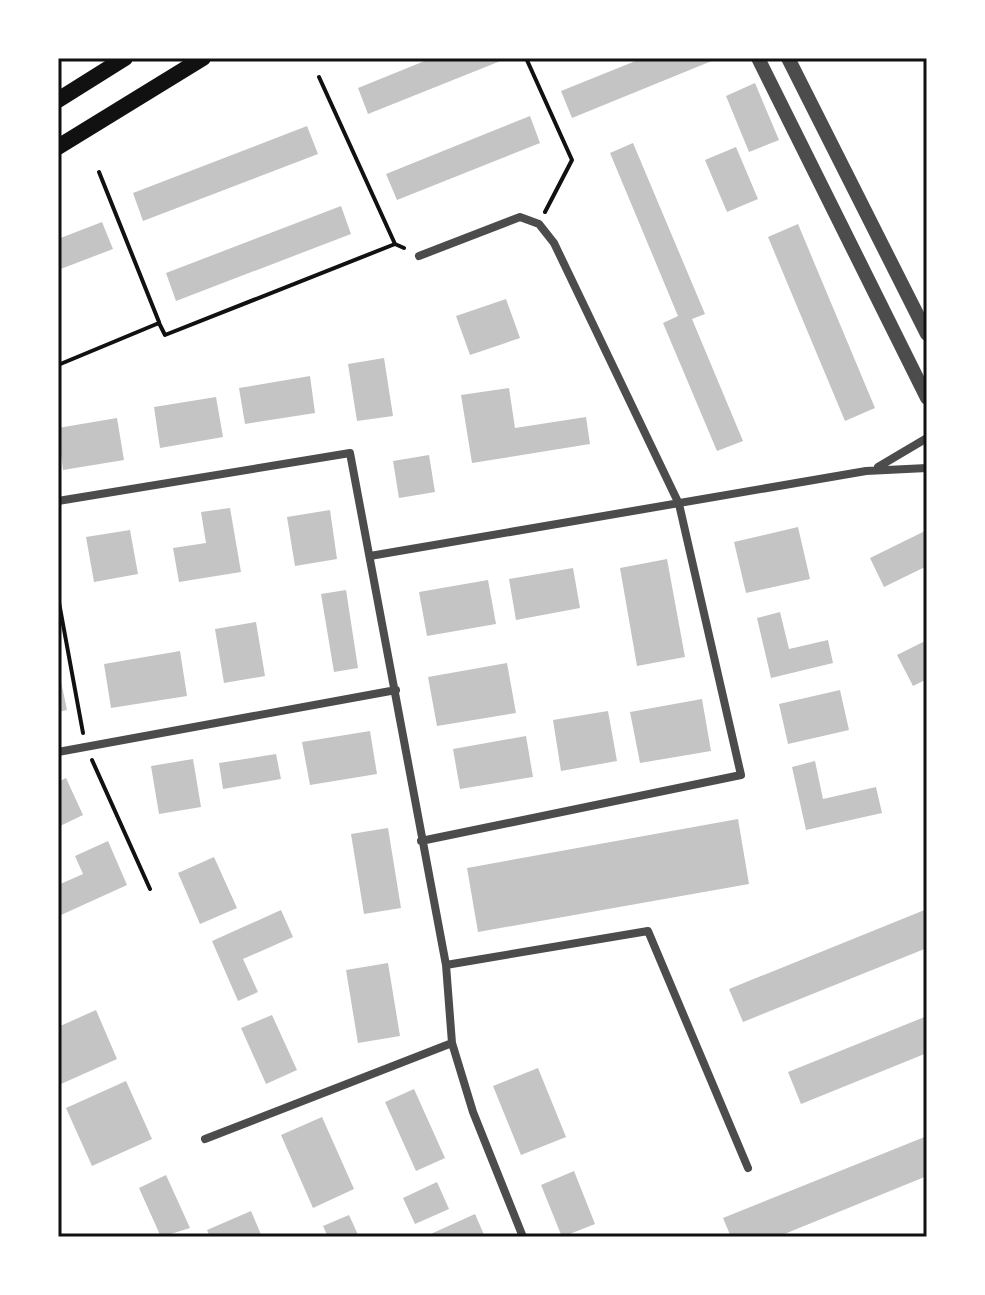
<svg xmlns="http://www.w3.org/2000/svg" width="985" height="1295" viewBox="0 0 985 1295" font-family="'Nunito Sans',sans-serif">
	<style>
		.building { fill: #c4c4c4 }
		.lines { fill: none; stroke-linecap: round; stroke-linejoin: round }
		.path { stroke: #111; stroke-width: 4 }
		.minor { stroke: #4c4c4c; stroke-width: 8 }
		.tertiary { stroke: #4c4c4c; stroke-width: 14 }
		.secondary { stroke: #111; stroke-width: 16 }
		.neatline { fill: none; stroke: #111; stroke-width: 3 }
	</style>
	<rect width="100%" height="100%" fill="#fff"/>
	<path class="building" d="M432 58H508L368 114 358 88Z
		M643 58H719L572 118 561 91Z
		M755 83 779 140 749 152 726 96Z
		M530 116 540 143 397 200 386 174Z
		M307 126 318 154 143 221 133 193Z
		M633 143 705 314 692 319 743 441 717 451 663 323 678 316 610 153Z
		M736 147 758 199 727 212 705 160Z
		M341 206 351 234 176 301 166 273Z
		M102 222 113 249 58 270V239Z
		M798 224 875 408 845 421 768 237Z
		M506 299 520 338 470 355 456 316Z
		M384 358 393 416 357 421 348 364Z
		M310 376 315 413 245 424 239 388Z
		M509 388 515 428 586 417 590 444 472 463 461 395Z
		M216 397 223 437 160 448 154 407Z
		M117 418 124 460 63 470 58 428Z
		M429 455 435 492 399 498 393 461Z
		M230 508 241 572 179 582 173 548 206 543 201 512Z
		M330 510 337 559 295 566 287 517Z
		M798 527 810 579 746 593 734 542Z
		M130 530 138 574 94 582 86 537Z
		M927 530V566L884 587 870 558Z
		M667 559 685 657 637 666 620 568Z
		M573 568 580 608 516 620 509 579Z
		M488 580 496 624 427 636 419 592Z
		M346 590 358 668 334 672 321 594Z
		M780 612 789 649 828 640 833 663 771 678 757 618Z
		M256 622 265 676 224 683 215 629Z
		M927 640V679L913 686 897 655Z
		M180 651 187 696 111 708 104 664Z
		M507 663 516 713 437 726 428 677Z
		M58 667 67 710 58 712Z
		M840 690 849 730 788 744 779 704Z
		M702 699 711 751 640 763 630 712Z
		M608 711 617 761 561 771 553 720Z
		M370 731 377 774 310 785 302 742Z
		M526 736 533 777 460 789 453 749Z
		M276 754 281 779 223 789 219 763Z
		M193 759 201 807 159 814 151 766Z
		M815 761 823 799 876 787 882 813 806 830 792 767Z
		M66 778 83 815 58 827V782Z
		M738 819 749 884 478 932 467 868Z
		M388 828 401 908 364 914 351 834Z
		M108 841 127 885 61 915 58 885 83 874 75 856Z
		M214 857 237 908 200 924 178 873Z
		M927 909V948L743 1022 729 989Z
		M281 910 293 937 243 959 258 992 238 1001 212 941Z
		M388 963 400 1036 358 1043 346 970Z
		M96 1010 117 1059 61 1084 58 1076V1027Z
		M272 1015 297 1070 266 1084 241 1028Z
		M927 1016V1053L801 1104 788 1072Z
		M538 1068 566 1137 521 1155 493 1086Z
		M126 1081 152 1139 92 1166 66 1108Z
		M414 1089 445 1158 416 1171 385 1102Z
		M322 1117 354 1189 313 1208 281 1135Z
		M927 1136V1176L777 1237H731L723 1218Z
		M574 1171 595 1224 562 1237 541 1185Z
		M166 1175 190 1228 161 1237 139 1188Z
		M437 1182 449 1209 415 1224 403 1198Z
		M251 1211 262 1237H210L207 1230Z
		M475 1214 485 1237H424Z
		M349 1215 359 1237H328L323 1226Z"/>
	<g class="lines">
		<path class="path" d="M526 58 572 160 545 212
			M319 77 395 244
			M99 172 159 322
			M58 365 159 323 165 335 395 244 404 248
			M58 597 83 733
			M92 760 150 889"/>
		<path class="minor" d="M419 256 520 217 539 224 554 243 679 504 741 775 421 841
			M878 467 927 438
			M58 501 350 453 446 965 452 1043 473 1112 523 1237
			M370 556 866 471 927 468
			M58 752 396 690
			M446 965 648 931 748 1168
			M205 1139 452 1043"/>
		<path class="tertiary" d="M758 58 927 398
			M788 58 927 334"/>
		<path class="secondary" d="M58 100 125 58
			M58 147 203 58"/>
	</g>
	<rect width="985" height="1295" fill="none" stroke="#ffffff" stroke-width="120"/>
	<rect x="60" y="60" width="865" height="1175" class="neatline"/>
</svg>
